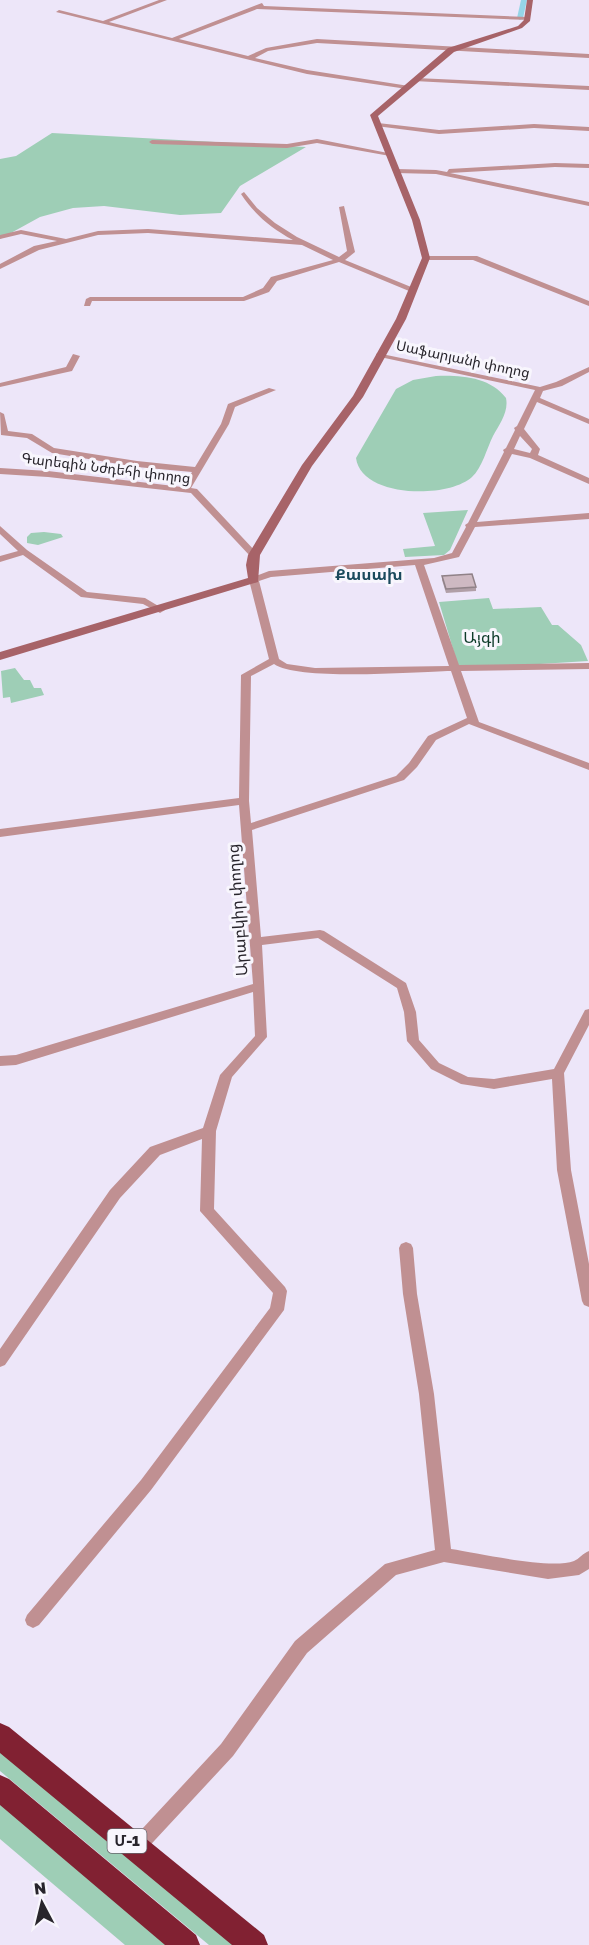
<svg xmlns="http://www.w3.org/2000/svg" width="589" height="1945" viewBox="0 0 589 1945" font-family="'Golos Text','Noto Sans Armenian',sans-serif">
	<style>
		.green { fill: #9eceb6 }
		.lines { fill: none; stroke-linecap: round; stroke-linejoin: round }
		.canal { fill: #95d5e7; fill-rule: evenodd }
		.street { fill: #c09092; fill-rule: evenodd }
		.secondary { fill: #a76368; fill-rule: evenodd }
		.highway { fill: #812132; fill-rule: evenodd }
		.wall { fill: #b19fa7 }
		.building { fill: #ceb9c2; stroke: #908288; stroke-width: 1.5 }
		.labels { text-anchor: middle; stroke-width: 6; stroke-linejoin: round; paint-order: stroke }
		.far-street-label { font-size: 14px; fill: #28252c; stroke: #f8f6fd }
		.shield { fill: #f8f6fd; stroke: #66646b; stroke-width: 1.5 }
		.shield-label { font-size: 15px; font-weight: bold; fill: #28252c }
		.far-quarter-label { font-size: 16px; font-weight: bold; fill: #1a4a5d; stroke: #f8f6fd }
		.park-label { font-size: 16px; fill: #0e3c2a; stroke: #f8f6fd }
		.street-label { font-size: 16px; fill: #28252c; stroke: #f8f6fd }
	</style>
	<rect width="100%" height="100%" fill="#ede6f9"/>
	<path class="green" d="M52 133 306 147 240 186 221 213 180 215 104 206 73 208 40 217 0 239V159L16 156Z
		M436 376C461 375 490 377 506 398 509 412 499 425 493 436 487 448 482 468 472 477 448 499 361 498 356 458L396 389 413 380Z
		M468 510 450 550 444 555 405 557 403 549 435 546 423 513Z
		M44 532 61 534 63 537 38 545 27 543V537L31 533Z
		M489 598 493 609 541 607 552 625H558L581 645 588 661 459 669 439 602Z
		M15 668 24 680H30L34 688H41L44 695 11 703 10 697 3 698 1 671Z
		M0 1750 234 1945H209L0 1771Z
		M0 1798 172 1945H125L0 1839Z"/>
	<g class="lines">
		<path class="canal" d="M521 0H527L523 18 520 20 517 18Z"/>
		<path class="street" d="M159 0H167L109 22 172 38 262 3 264 6 527 17 529 20 257 9 179 39 248 56 266 48 317 39 589 54V58L317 43 268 51 255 58 307 70 409 86 407 89 307 74 56 12 59 10 103 21Z
			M416 78 589 86V90L414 81Z
			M378 123 439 130 534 124 589 127V131L534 128 439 134 376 126 375 125Z
			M317 139 393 154 390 156 317 143 287 148 152 144 149 142 152 140 287 144Z
			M555 163 589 164V168L555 167 450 173 589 202V206L436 174 396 173 393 171 396 169 436 170 447 172 449 169Z
			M244 192 257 208 275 223 297 237 339 257 347 251 339 207 344 206 355 252 345 260 416 289 409 291 339 262 277 281 269 292 244 301H92L90 306H84L86 299 90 297H243L263 288 271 277 333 260 302 245 148 233 98 235 39 250 0 269V264L34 246 57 241 21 234 0 239V235L21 230 66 239 98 231 148 229 293 240C271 228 255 215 241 194Z
			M423 256H477L589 301V306L473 260H426L422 258Z
			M377 353 540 387 556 382 589 367V372L562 386 543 391 540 398 589 419V424L537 402 524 429 540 449 538 455 589 478V484L530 458 512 454 477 522 589 513V519L475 527 459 557 424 565 459 665 589 663V669L461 671 479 722 589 763V770L469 724 436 740 417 767 404 780 252 830 261 937 320 930 324 931 406 983 416 1012 419 1040 439 1063 468 1077 494 1079 554 1069 585 1010 589 1009V1025L564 1073 571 1170 589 1264V1307L584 1305 582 1301 557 1170 552 1079 494 1089 461 1084 431 1069 407 1041 404 1012 397 988 318 938 262 945 267 1037 232 1077 216 1131 214 1209 285 1287 287 1291 284 1310 151 1490 39 1625 33 1628 27 1625 25 1620 27 1615 141 1480 270 1308 273 1293 200 1211 202 1139 160 1155 120 1198 5 1365 0 1367V1349L110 1190 150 1147 203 1128 220 1075 255 1036 253 992 16 1065 0 1066V1056L16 1055 253 984 239 805 0 837V829L239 798 241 675 269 659 249 580 251 578 269 571 434 558 452 553 466 527 465 525 468 523 504 452 503 450 506 448 515 430 514 428 517 426 535 390 380 357 376 355ZM520 436 532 449 530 453 514 449ZM415 565 449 666 315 668 287 664 279 659 259 581 271 577ZM274 664C298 681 416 672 451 671L467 718 428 736 409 763 396 776 251 823 249 801 251 676Z
			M73 354 80 356 72 371 0 387V383L66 367Z
			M269 388 276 390 235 407 229 424 191 488 197 489 257 553V557H251L191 493 48 477 0 474V468L48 471 182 487 192 472 137 467 52 453 27 438 1 435 0 412 4 414 8 431 32 434 54 448 137 461 195 467 221 424 228 404Z
			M0 526 27 550 87 592 145 598 165 610 160 613 143 604 81 597 23 555 0 562V556L18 551 0 534Z
			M406 1242 411 1244 413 1248 417 1294 434 1394 451 1549C479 1553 550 1570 574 1561 579 1559 583 1553 589 1551V1569L579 1575 548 1579 444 1562 396 1575 307 1653 233 1756 142 1854 136 1857 130 1854 127 1848 130 1842 221 1744 295 1641 385 1564 435 1550 419 1394 403 1294 399 1248 401 1244Z"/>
		<path class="secondary" d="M527 0H533L530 21 522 28 454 52 378 116 420 220 430 258 406 319 363 397 312 466 260 555 258 582 0 660V652L248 578 246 565 248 555 302 465 353 396 396 319 422 258 412 220 370 115 448 48 518 26 524 20Z"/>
		<path class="highway" d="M0 1723 9 1727 264 1935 268 1945H232L0 1753Z
			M0 1775 9 1779 196 1935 200 1945H165L0 1805Z"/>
	</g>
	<path class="wall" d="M442 576 476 587V591L446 593 442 580Z"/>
	<path class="building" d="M472 574 476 587 446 589 442 576Z"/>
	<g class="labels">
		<g class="far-street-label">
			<text transform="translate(463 359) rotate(12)" y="5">Սաֆարյանի փողոց</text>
			<text transform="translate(106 468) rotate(7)" y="5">Գարեգին Նժդեհի փողոց</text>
		</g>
		<rect class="shield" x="107.5" y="1829" width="39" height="24" rx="4.5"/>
		<g class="shield-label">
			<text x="127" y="1846">Մ-1</text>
		</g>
		<g class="far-quarter-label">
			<text x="369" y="580">Քասախ</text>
		</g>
		<g class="park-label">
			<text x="482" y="643">Այգի</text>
		</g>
		<g class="street-label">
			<text transform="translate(237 910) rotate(-94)" y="6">Արաբկիր փողոց</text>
		</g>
	</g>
	<g transform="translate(42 1903) rotate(353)" stroke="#f8f6fd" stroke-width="4.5" paint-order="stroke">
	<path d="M0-4.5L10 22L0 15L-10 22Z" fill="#28252c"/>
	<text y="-9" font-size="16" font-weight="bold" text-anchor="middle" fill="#28252c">N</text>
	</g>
</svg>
